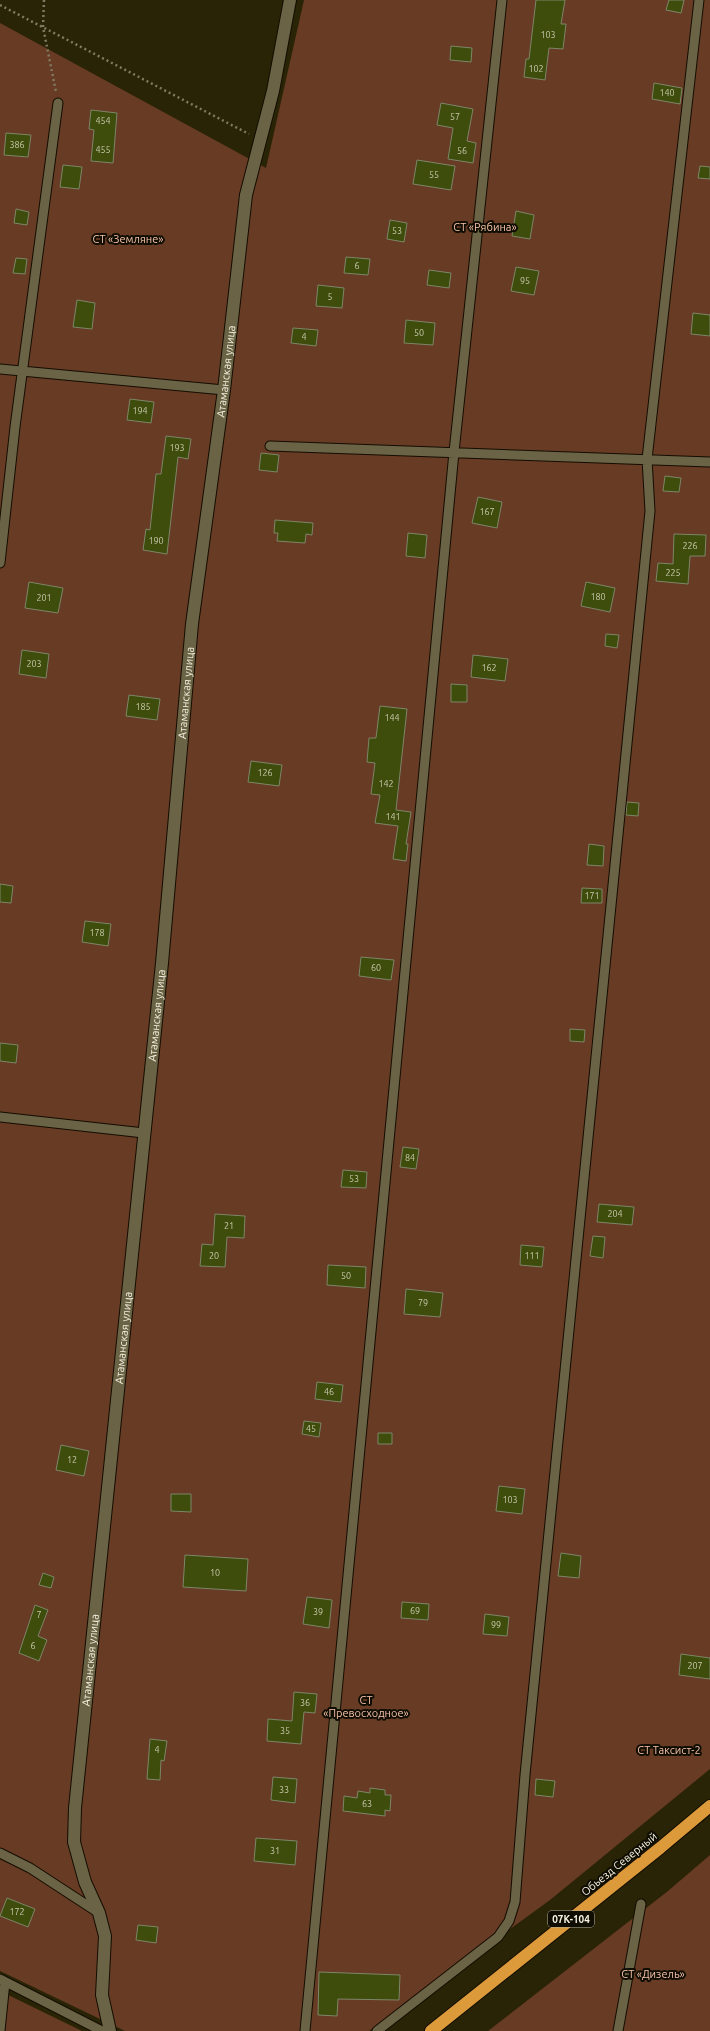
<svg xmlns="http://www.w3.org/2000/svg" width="710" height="2031" viewBox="0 0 710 2031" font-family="Ubuntu,sans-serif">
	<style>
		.green { fill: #683b24 }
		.building { fill: #3e4c0c; stroke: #7d8668 }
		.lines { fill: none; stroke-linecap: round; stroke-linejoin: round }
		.lane-casing { stroke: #130d00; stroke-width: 11 }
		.street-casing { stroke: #130d00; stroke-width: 14 }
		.highway-casing { stroke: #130d00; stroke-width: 14 }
		.path { stroke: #7f7a62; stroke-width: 2.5; stroke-dasharray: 2 3; stroke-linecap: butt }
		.lane { stroke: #6a6345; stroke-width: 9 }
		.street { stroke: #6a6345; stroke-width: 12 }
		.highway { stroke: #dd9a3b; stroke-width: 12 }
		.labels { text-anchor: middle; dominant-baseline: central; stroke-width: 4; stroke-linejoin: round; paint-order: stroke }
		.number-label { font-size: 9px; fill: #c9c9ac }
		.shield { fill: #100d03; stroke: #b2ae9f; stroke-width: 1 }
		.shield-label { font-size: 10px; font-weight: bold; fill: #f7f3e2 }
		.park-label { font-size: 11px; fill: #f6c2a8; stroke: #100d03 }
		.street-label { font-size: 11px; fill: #f7f3e2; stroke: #100d03 }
	</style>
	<rect width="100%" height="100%" fill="#2a2406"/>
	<path class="green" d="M 304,0 L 710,0 L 710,1769 L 550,1900 L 369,2031 L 125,2031 L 0,1971 L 0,23 L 266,168 Z
		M 710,1855 L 710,2031 L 488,2031 L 668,1891 Z
		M 0,1991 L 82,2031 L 0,2031 Z"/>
	<path class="building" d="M 536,0 L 565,0 L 561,24 L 566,24 L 563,49 L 549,48 L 545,80 L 524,77 L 526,59 L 529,59 Z
		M 669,0 L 684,0 L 681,13 L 666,10 Z
		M 451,46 L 472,48 L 471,62 L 450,60 Z
		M 654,83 L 682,88 L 680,104 L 652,99 Z
		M 441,103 L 473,109 L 467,141 L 476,143 L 473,163 L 448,159 L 453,128 L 437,125 Z
		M 91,110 L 117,113 L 113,163 L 91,161 L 94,130 L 89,129 Z
		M 6,133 L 31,135 L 28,157 L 4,155 Z
		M 417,160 L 455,166 L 451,190 L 413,184 Z
		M 63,165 L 82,167 L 79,189 L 60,187 Z
		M 700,166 L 710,167 L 710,179 L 698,178 Z
		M 16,209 L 29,212 L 27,225 L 14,223 Z
		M 516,211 L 534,215 L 530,239 L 512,236 Z
		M 390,220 L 407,223 L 404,242 L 387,239 Z
		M 346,257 L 370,259 L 368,275 L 344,273 Z
		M 16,258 L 27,259 L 25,274 L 13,273 Z
		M 516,267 L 539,271 L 534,295 L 511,291 Z
		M 429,270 L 451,273 L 449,288 L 427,285 Z
		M 318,285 L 344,288 L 342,308 L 316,306 Z
		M 77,300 L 95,303 L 92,329 L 73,327 Z
		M 693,313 L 710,315 L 710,336 L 691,334 Z
		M 406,320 L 435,323 L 433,345 L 404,343 Z
		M 293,328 L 318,330 L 316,346 L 291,343 Z
		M 130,399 L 154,402 L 151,423 L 127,420 Z
		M 166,436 L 191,439 L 188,459 L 178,457 L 167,554 L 143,550 L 146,529 L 150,530 L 156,474 L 161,474 Z
		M 261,453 L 279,455 L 277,472 L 259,470 Z
		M 665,476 L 681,478 L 679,492 L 663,491 Z
		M 478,497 L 502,502 L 497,528 L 472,523 Z
		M 275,520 L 313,523 L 312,535 L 306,534 L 305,543 L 277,541 L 278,533 L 274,533 Z
		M 408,533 L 427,535 L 425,558 L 406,556 Z
		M 674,534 L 706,535 L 705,556 L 690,556 L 688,584 L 656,581 L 658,563 L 673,564 Z
		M 29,582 L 63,588 L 58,613 L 25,608 Z
		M 586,582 L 615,588 L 610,612 L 581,606 Z
		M 606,634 L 619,635 L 617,648 L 605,646 Z
		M 22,650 L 49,654 L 46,678 L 19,674 Z
		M 473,655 L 508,659 L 505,681 L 471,677 Z
		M 451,684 L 467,685 L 467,702 L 451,702 Z
		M 129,695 L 160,699 L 157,720 L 126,716 Z
		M 380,706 L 407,709 L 396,810 L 411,812 L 406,844 L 408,844 L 406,861 L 393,859 L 398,826 L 375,823 L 380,795 L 371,794 L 375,763 L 367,762 L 369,738 L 376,738 Z
		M 251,761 L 282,765 L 279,786 L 248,782 Z
		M 627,802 L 639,803 L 638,816 L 626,815 Z
		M 589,844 L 604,846 L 603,866 L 587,865 Z
		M 0,884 L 13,886 L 11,903 L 0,902 Z
		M 582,888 L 602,889 L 602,903 L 581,903 Z
		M 85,921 L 111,924 L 108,946 L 82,942 Z
		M 361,957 L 394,960 L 391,980 L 359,976 Z
		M 570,1029 L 585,1030 L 584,1042 L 570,1041 Z
		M 0,1043 L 18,1045 L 16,1063 L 0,1061 Z
		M 403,1147 L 419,1149 L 416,1169 L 400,1167 Z
		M 343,1170 L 367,1172 L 366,1188 L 341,1187 Z
		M 599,1204 L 634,1207 L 632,1225 L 597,1222 Z
		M 215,1214 L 245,1216 L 244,1238 L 227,1237 L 225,1267 L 200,1266 L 202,1244 L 213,1245 Z
		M 593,1236 L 605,1237 L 603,1258 L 590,1256 Z
		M 521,1245 L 544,1247 L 542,1267 L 520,1265 Z
		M 328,1265 L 366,1267 L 365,1288 L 327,1285 Z
		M 406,1289 L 443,1293 L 440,1317 L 404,1314 Z
		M 317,1382 L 343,1385 L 341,1402 L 315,1399 Z
		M 304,1421 L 321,1423 L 319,1437 L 302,1434 Z
		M 378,1433 L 392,1433 L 392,1444 L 378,1444 Z
		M 61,1445 L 89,1451 L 84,1476 L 56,1470 Z
		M 499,1486 L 525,1489 L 522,1514 L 496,1511 Z
		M 171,1494 L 191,1494 L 191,1512 L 171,1511 Z
		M 561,1553 L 581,1556 L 579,1578 L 558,1576 Z
		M 185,1555 L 248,1559 L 246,1591 L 183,1587 Z
		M 43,1573 L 54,1577 L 51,1588 L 39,1585 Z
		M 307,1597 L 332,1600 L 329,1628 L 303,1624 Z
		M 402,1602 L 429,1604 L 428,1620 L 401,1618 Z
		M 35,1605 L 48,1610 L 38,1636 L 47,1640 L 39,1661 L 19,1653 Z
		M 485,1614 L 509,1617 L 507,1636 L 483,1634 Z
		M 681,1654 L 710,1658 L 710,1679 L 679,1675 Z
		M 294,1692 L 317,1694 L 315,1713 L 304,1712 L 301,1744 L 267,1741 L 268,1719 L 292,1721 Z
		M 150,1739 L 167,1741 L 164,1761 L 161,1760 L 160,1780 L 147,1779 Z
		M 273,1777 L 297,1779 L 295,1803 L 271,1800 Z
		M 536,1779 L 555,1781 L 553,1797 L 535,1795 Z
		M 370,1788 L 385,1790 L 385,1795 L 391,1795 L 390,1811 L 385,1810 L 385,1816 L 343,1811 L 344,1796 L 357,1798 L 358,1791 L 370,1793 Z
		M 256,1838 L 297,1841 L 295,1865 L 254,1861 Z
		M 7,1898 L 35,1909 L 28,1927 L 0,1916 Z
		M 138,1925 L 158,1927 L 156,1943 L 136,1940 Z
		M 319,1972 L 400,1975 L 399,2000 L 338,1999 L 337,2016 L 318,2015 Z"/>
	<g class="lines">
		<g class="lane-casing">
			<path id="lane" d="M 0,369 L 224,390
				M 270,446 L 710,462
				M 0,563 L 15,427 L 58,103
				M 0,1117 L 144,1133
				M 0,1853 L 30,1868 L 99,1913
				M 0,1979 L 102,2031
				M 0,2031 L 5,1982
				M 305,2031 L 454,452 L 502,0
				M 377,2031 L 498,1937 L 509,1921 L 515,1902 L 525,1775 L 650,511 L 647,459 L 699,0
				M 618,2031 L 641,1904"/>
		</g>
		<g class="street-casing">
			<g id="street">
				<path id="s1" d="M 110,2031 L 102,1995 L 105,1936 L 99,1913 L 85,1882 L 74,1842 L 75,1808 L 162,963 L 192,624 L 224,390 L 246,195 L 273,91 L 290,0"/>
			</g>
		</g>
		<g class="highway-casing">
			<path id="highway" d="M 431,2031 L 660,1848 L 710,1806"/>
		</g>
		<path class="path" d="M 44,0 L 43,27 L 56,92
			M 0,5 L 249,134"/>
		<use href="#lane" class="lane"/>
		<use href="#street" class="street"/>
		<use href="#highway" class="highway"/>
	</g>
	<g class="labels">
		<g class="number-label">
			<text x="548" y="35">103</text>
			<text x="536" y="69">102</text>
			<text x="667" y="93">140</text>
			<text x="455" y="117">57</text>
			<text x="103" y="121">454</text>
			<text x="17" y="145">386</text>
			<text x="103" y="150">455</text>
			<text x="462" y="151">56</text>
			<text x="434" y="175">55</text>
			<text x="397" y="231">53</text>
			<text x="357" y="266">6</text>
			<text x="525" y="281">95</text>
			<text x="330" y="297">5</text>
			<text x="419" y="333">50</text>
			<text x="304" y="337">4</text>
			<text x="140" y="411">194</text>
			<text x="177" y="448">193</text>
			<text x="487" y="512">167</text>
			<text x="156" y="541">190</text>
			<text x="690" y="546">226</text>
			<text x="673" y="573">225</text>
			<text x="598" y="597">180</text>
			<text x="44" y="598">201</text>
			<text x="34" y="664">203</text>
			<text x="489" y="668">162</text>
			<text x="143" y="707">185</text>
			<text x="392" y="718">144</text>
			<text x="265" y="773">126</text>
			<text x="386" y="784">142</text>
			<text x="393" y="817">141</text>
			<text x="592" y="896">171</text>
			<text x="97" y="933">178</text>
			<text x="376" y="968">60</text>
			<text x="410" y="1158">84</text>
			<text x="354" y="1179">53</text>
			<text x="615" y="1214">204</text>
			<text x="229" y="1226">21</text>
			<text x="214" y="1256">20</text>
			<text x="532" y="1256">111</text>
			<text x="346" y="1276">50</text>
			<text x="423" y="1303">79</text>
			<text x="329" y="1392">46</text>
			<text x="311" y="1429">45</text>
			<text x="72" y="1460">12</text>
			<text x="510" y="1500">103</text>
			<text x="215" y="1573">10</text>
			<text x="415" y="1611">69</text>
			<text x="318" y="1612">39</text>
			<text x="39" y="1615">7</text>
			<text x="496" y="1625">99</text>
			<text x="33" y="1646">6</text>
			<text x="695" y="1666">207</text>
			<text x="305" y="1703">36</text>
			<text x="285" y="1731">35</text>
			<text x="157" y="1750">4</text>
			<text x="284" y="1790">33</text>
			<text x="367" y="1804">63</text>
			<text x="275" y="1851">31</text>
			<text x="17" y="1912">172</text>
		</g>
		<rect class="shield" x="548" y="1911" width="46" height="16" rx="3"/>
		<g class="shield-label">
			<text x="571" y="1919">07К-104</text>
		</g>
		<g class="park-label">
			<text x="485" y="227">СТ «Рябина»</text>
			<text x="128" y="239">СТ «Земляне»</text>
			<text x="366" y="1700">СТ<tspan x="366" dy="13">«Превосходное»</tspan></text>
			<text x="669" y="1750">СТ Таксист-2</text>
			<text x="653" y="1974">СТ «Дизель»</text>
		</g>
		<g class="street-label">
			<text stroke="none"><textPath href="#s1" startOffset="1674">Атаманская улица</textPath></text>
			<text stroke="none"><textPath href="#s1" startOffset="1350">Атаманская улица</textPath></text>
			<text stroke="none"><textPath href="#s1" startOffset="1026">Атаманская улица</textPath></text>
			<text stroke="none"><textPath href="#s1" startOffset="702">Атаманская улица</textPath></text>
			<text stroke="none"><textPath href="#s1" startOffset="378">Атаманская улица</textPath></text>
			<text transform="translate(619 1864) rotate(-39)">Обьезд Северный</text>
		</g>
	</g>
</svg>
